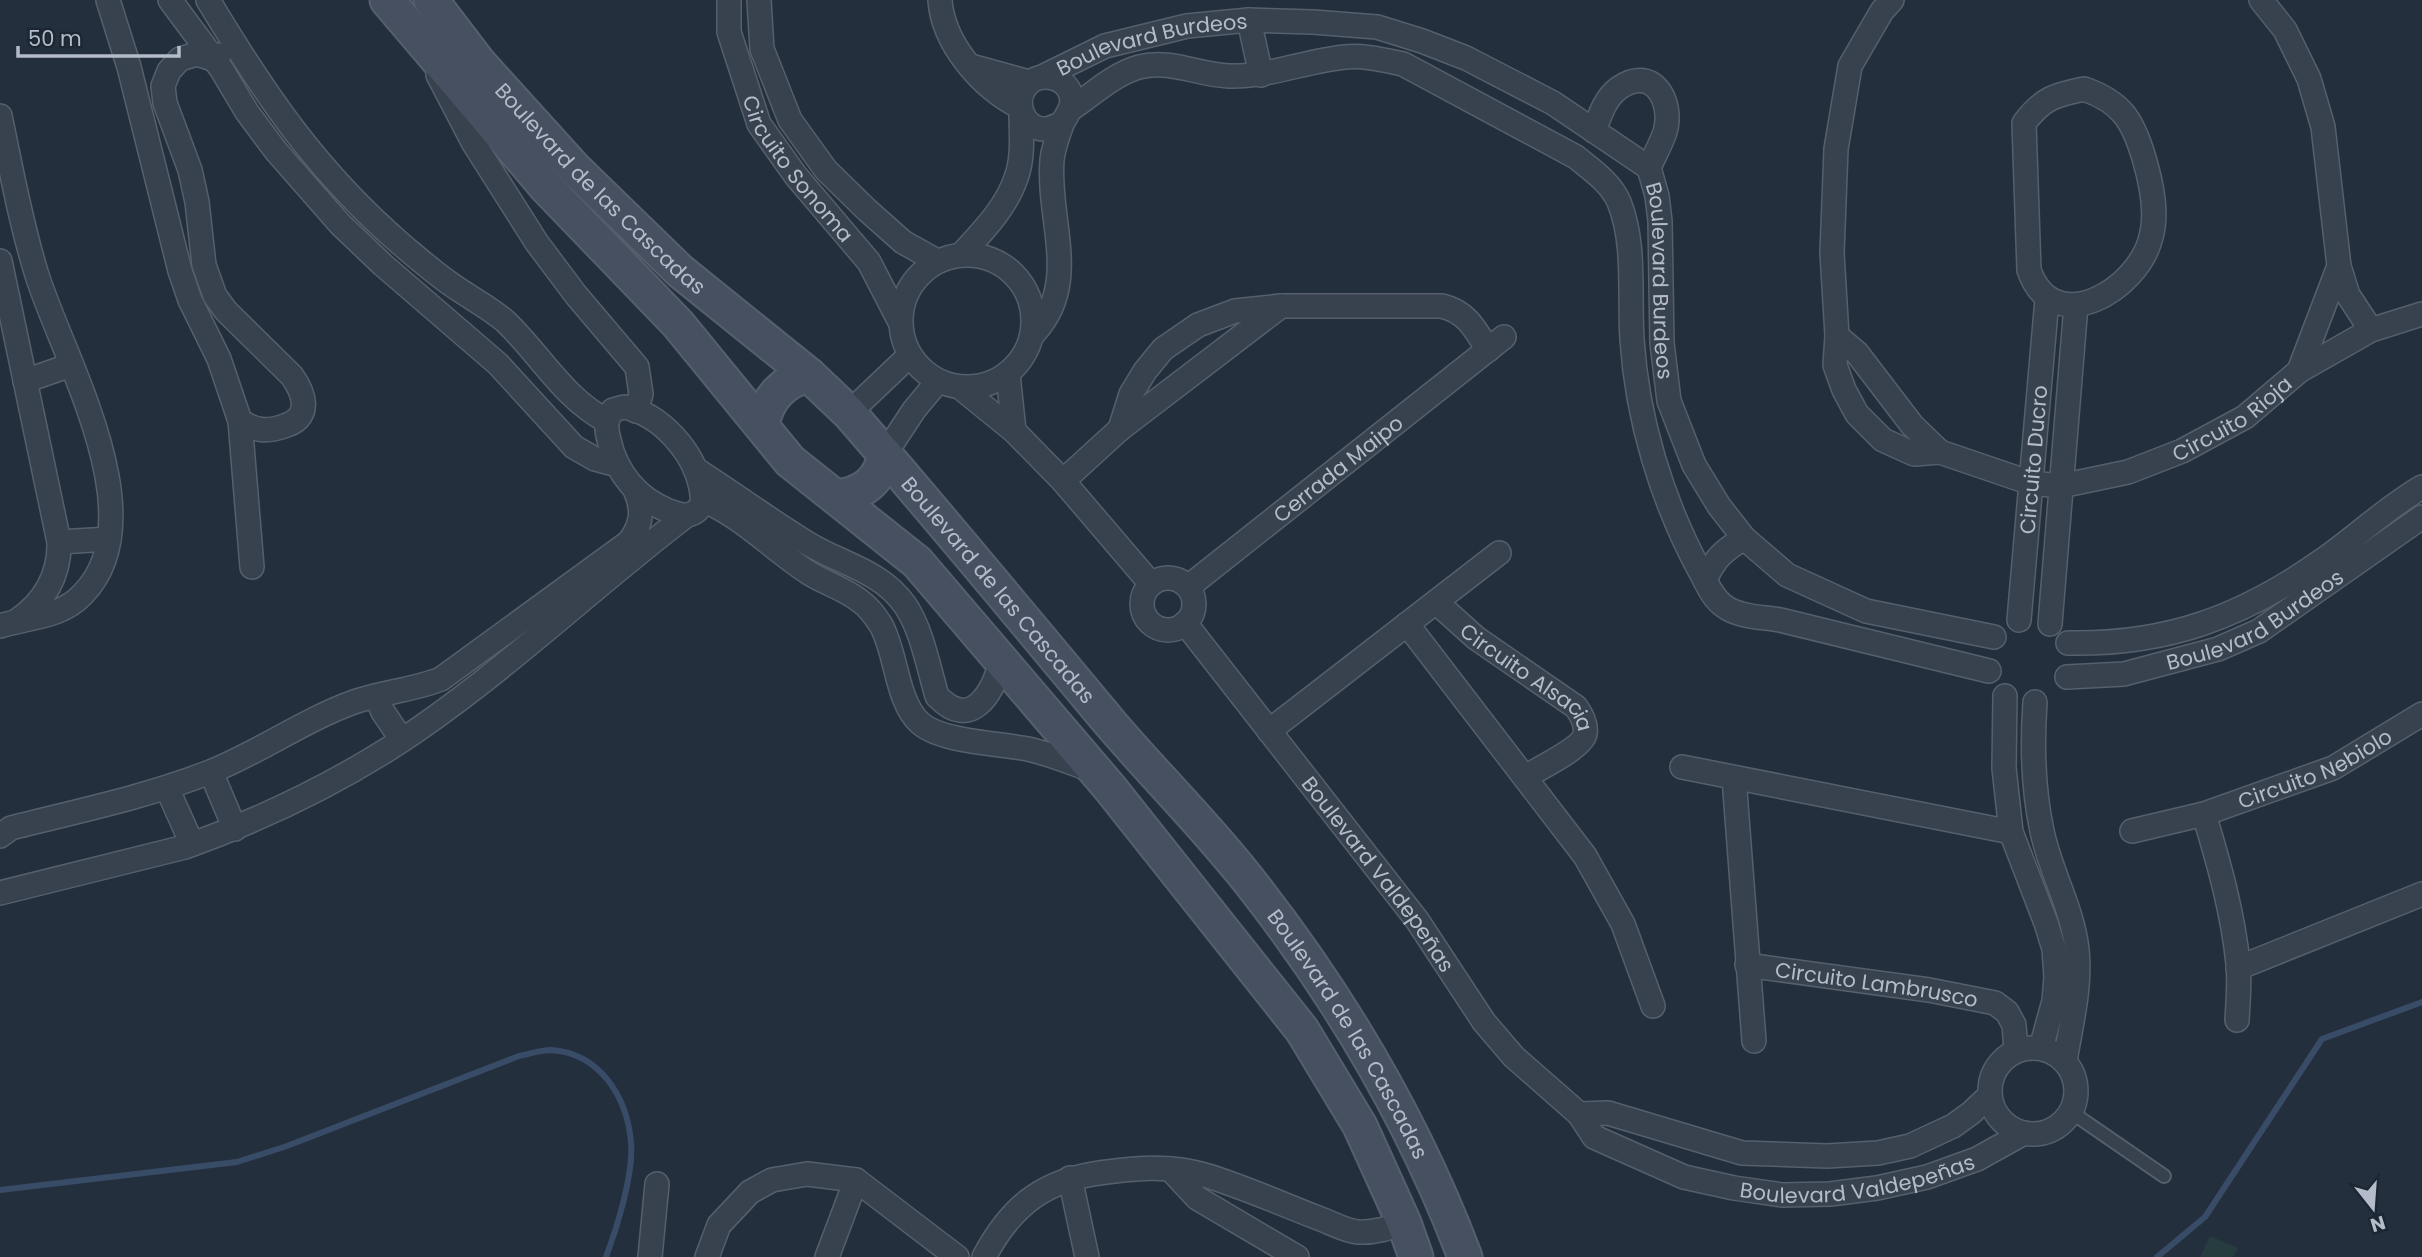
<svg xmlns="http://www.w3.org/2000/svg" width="2422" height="1257" viewBox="0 0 2422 1257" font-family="Poppins,sans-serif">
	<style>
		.green { fill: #263c3f }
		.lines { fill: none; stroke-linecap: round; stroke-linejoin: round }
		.stream { stroke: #394c67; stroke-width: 6 }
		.lane-casing { stroke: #565f6c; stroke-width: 16 }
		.street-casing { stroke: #565f6c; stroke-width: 26 }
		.secondary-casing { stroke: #565f6c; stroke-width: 37 }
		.lane { stroke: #38414e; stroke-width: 12 }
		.street { stroke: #38414e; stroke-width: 23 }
		.secondary { stroke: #465061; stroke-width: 33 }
		.labels { text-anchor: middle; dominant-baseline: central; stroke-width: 5; stroke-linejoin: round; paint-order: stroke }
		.street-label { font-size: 21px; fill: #b4bcc9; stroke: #1d2633 }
	</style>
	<rect width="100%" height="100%" fill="#242f3e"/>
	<path class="green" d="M 2210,1236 L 2238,1248 L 2233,1257 L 2200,1257 Z"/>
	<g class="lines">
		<path class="stream" d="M 0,1190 L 237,1162 L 287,1146 L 519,1056 C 529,1054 541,1050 551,1050 C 600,1053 627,1097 631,1142 C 634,1173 617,1228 606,1257
			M 2157,1257 L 2205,1217 L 2322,1039 L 2422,1002"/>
		<g class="lane-casing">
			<path id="lane" d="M 2071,1112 L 2164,1176"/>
		</g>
		<g class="street-casing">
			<g id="street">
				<path d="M 108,0 L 129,67 L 180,271 L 190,300 L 219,359 L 240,421 L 252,567"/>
				<path d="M 170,0 L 222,70 L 247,112 L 276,151 L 340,224 L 383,265 L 498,364 L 574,447 L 595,459 L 617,465"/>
				<path d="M 208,0 C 265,95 317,172 402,245 C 421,261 440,278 461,291 C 476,301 491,309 505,321 C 540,354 563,398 607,421"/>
				<path id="s1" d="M 729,0 L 729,32 L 759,124 L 796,176 L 869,262 L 900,322"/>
				<path d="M 759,0 L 762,49 L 790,120 L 826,170 L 867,210 L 903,242 L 937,261"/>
				<path d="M 940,0 C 943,44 982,88 1020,107"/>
				<path id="s2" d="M 1892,0 L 1882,11 L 1850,66 L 1836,149 L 1832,253 L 1837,336 L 1835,365 L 1844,390 L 1857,414 L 1883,440 L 1914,454 L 1940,452 L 2031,483 L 2061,486 L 2128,472 L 2182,451 L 2245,417 L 2299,371 L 2339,266 L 2323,127 L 2309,79 L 2285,30 L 2261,0"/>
				<path d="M 1249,20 L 1261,75"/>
				<path d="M 219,55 L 213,59 L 197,54 L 180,59 L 169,71 L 163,86 L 165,103 L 190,170 L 197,202 L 204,265 L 215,296 L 226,311 L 292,376 C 304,393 312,416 287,425 C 269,432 257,432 240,421"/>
				<path d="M 971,66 L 1029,82"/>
				<path d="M 438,75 L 473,142 L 537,243 L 576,295 L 637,367 L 641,394 L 636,411"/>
				<path id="s3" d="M 1044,76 L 1105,46 L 1187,26 L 1249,20 L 1313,22 L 1377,27 L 1422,41 L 1466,58 L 1553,103 L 1649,168 L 1657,196 L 1660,221 L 1662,343 L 1669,401 L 1694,465 L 1719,506 L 1744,538 L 1787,575 L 1866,611 L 1994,637"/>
				<path d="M 2084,89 C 2122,102 2133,121 2144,158 C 2151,182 2158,212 2151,237 C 2138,291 2053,340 2029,270 L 2024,123 C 2043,98 2055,95 2084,89 Z"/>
				<path d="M 1071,109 C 1092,95 1114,74 1139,67 C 1170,59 1199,75 1229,76 C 1269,77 1305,61 1345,57 C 1364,55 1384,60 1403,64 L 1576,157 C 1592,170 1611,183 1619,202 C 1636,244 1629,295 1632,339 C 1637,419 1662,501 1700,571 C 1707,583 1712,598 1724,606 C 1738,617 1763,617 1780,620 L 1989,671"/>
				<path d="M 0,116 C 11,168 20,220 36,272 C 61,355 158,517 83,594 C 61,618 28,617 0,626"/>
				<path d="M 1594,131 C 1600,115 1605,98 1619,88 C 1653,64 1674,102 1665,132 C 1661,144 1654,156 1649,168"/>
				<circle cx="967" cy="321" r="66"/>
				<path d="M 961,255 C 982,232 1006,208 1016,178 C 1024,157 1021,133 1021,112"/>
				<path d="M 0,261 L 59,542 C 60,575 44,602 18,620"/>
				<path d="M 2339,266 L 2348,295 L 2371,330"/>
				<path d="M 1034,333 C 1081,283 1047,221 1052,160 C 1053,149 1058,135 1062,124 C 1067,113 1074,108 1071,95 C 1066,77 1041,71 1028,84 C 1012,100 1023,131 1047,129 C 1052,128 1058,125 1062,123"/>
				<path d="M 1837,336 L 1857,353 L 1912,425 L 1940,452"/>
				<path d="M 2299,371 L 2371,330 L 2422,314"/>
				<path d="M 1008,374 L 1014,431"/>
				<path d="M 25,381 L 71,365"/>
				<path d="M 961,388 L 1014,431 L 1063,481 L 1151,584"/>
				<path d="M 624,407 C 661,414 694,452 701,488 C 703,498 704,506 695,512 C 686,518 678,514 669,511 C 638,499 616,473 609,440 C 606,429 605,419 613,410 Z"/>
				<path d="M 849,413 L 910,355"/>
				<path d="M 1120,429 L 1281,306"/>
				<path d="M 885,454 L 914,410 L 938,381"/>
				<path d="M 695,469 C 733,493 769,520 807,543 C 841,564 880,570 905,605 C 922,630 928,666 937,696 C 971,732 993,693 1001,661"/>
				<path d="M 1063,481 L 1120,429 L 1131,394 L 1145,371 L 1163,349 L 1198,325 L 1235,311 L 1281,306 L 1442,306 C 1467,312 1475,329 1488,350"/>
				<path d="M 703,500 C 743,517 772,549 809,573 C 825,583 845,589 860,601 C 869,607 875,616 881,625 C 897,654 896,701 920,723 C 941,742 998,743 1028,749 C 1050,754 1072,763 1094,771"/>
				<path d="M 59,542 L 109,539"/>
				<circle cx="1168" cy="604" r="26"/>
				<path d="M 1705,580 C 1715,558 1723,551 1744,538"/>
				<path id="s4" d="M 1188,587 L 1504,337"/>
				<path id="s5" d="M 1436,602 L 1476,638 L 1576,707 C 1581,714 1587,724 1585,734 C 1582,748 1538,769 1525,777"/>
				<path id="s6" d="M 2019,620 L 2047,299"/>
				<path id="s7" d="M 1185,623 L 1417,920 L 1484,1022 L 1514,1057 L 1579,1114 L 1594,1137 L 1684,1177 L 1734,1188 L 1782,1195 L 1830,1194 L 1877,1188 L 1927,1177 L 1977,1159 L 2024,1133"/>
				<path d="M 1407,624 L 1585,856 L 1623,924 L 1653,1006"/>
				<path d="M 2050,624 L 2076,305"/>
				<path d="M 2068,643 C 2167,645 2242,617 2323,560 C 2356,537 2386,508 2422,487"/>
				<path id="s8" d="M 2067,677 L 2124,674 L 2218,649 L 2259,631 L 2422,517"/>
				<path d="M 376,696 L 383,712 L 402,740"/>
				<path d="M 2005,696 L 2004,768 L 2011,832 L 2046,923 L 2054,949 L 2056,977 L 2054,1001 L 2041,1048"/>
				<path d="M 2035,702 C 2032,744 2033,789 2042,831 C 2050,871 2072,907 2077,949 C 2081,987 2071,1024 2065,1061"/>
				<path d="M 1269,731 L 1499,553"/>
				<path d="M 1682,767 L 2011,832"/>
				<path d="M 211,772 L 235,829"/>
				<path d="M 1734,778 L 1754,1041"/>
				<path d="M 167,788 L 192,844"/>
				<path d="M 2204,814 C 2219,864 2233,913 2238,964 C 2240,982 2238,1002 2237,1020"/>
				<path id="s9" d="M 2132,831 L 2204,814 L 2333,768 L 2422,714"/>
				<path d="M 0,836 L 11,828 C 78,811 146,797 210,772 C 260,752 304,720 354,702 C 383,692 413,690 441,679 L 629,542 C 642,525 644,509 635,490"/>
				<path d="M 0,893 L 185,847 C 257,821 325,789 390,748 C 496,680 587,591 687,515"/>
				<path id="s10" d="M 1747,965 L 1929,990 L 1995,1003 L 2007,1012 L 2014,1025 L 2016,1050"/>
				<path d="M 2238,968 L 2422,894"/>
				<circle cx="2033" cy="1091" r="43"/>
				<path d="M 1579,1114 L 1608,1113 L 1742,1153 L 1827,1156 L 1878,1153 L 1910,1146 L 1953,1126 L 1971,1113 L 1989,1096"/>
				<path d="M 1170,1169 L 1197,1198 L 1297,1257"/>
				<path d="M 1070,1178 L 1087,1257"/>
				<path d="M 650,1257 L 657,1184"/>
				<path d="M 707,1257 L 719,1225 L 750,1192 L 772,1180 L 807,1174 L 856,1180 L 957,1257"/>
				<path d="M 827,1257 L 856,1180"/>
				<path d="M 984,1257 C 1009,1210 1039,1183 1093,1174 C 1132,1168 1170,1164 1208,1176 C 1246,1188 1282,1204 1318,1218 C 1330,1222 1345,1231 1358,1232 C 1374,1233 1389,1228 1404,1223"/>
			</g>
		</g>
		<g class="secondary-casing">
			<g id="secondary">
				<path d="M 387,0 L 546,187 L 678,324 L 790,461 L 917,562 L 1110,788 L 1302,1030 L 1360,1126 L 1404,1223 L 1416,1257"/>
				<path id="s11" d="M 431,0 L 479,63 L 574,168 L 680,271 L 809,375 L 849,413 C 938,515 1024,620 1111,724 C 1159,780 1212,832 1257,891 C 1343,1002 1415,1125 1465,1257"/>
				<path d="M 762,425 C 767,398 783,381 809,375"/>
				<path d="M 836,497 C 863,494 880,481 885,454"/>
			</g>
		</g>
		<use href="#lane" class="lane"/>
		<use href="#street" class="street"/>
		<use href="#secondary" class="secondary"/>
	</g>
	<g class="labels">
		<g class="street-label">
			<text stroke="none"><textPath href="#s3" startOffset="114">Boulevard Burdeos</textPath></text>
			<text stroke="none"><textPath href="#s1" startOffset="187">Circuito Sonoma</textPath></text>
			<text stroke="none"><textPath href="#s11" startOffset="254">Boulevard de las Cascadas</textPath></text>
			<text stroke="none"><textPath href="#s3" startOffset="765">Boulevard Burdeos</textPath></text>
			<text stroke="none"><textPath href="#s2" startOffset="842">Circuito Rioja</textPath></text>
			<text stroke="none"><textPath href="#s6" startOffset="161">Circuito Ducro</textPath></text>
			<text stroke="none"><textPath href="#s4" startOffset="191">Cerrada Maipo</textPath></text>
			<text stroke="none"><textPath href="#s11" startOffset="821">Boulevard de las Cascadas</textPath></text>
			<text stroke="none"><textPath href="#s8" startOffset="200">Boulevard Burdeos</textPath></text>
			<text stroke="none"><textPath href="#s5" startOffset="119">Circuito Alsacia</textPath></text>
			<text stroke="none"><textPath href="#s9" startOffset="194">Circuito Nebiolo</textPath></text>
			<text stroke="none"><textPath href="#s7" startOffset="317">Boulevard Valdepeñas</textPath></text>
			<text stroke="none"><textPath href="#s10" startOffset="131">Circuito Lambrusco</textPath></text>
			<text stroke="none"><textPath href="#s11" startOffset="1388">Boulevard de las Cascadas</textPath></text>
			<text stroke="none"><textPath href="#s7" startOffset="934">Boulevard Valdepeñas</textPath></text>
		</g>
	</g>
	<g transform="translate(2373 1208) rotate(163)" stroke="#1d2633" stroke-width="5" paint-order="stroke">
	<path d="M0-5L12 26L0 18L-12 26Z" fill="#b4bcc9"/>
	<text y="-10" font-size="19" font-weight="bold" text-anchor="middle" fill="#b4bcc9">N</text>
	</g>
	<path d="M18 46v10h161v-10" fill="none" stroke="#b4bcc9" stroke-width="3.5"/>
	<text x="28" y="46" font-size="21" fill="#b4bcc9" stroke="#1d2633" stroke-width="5" paint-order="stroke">50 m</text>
</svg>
